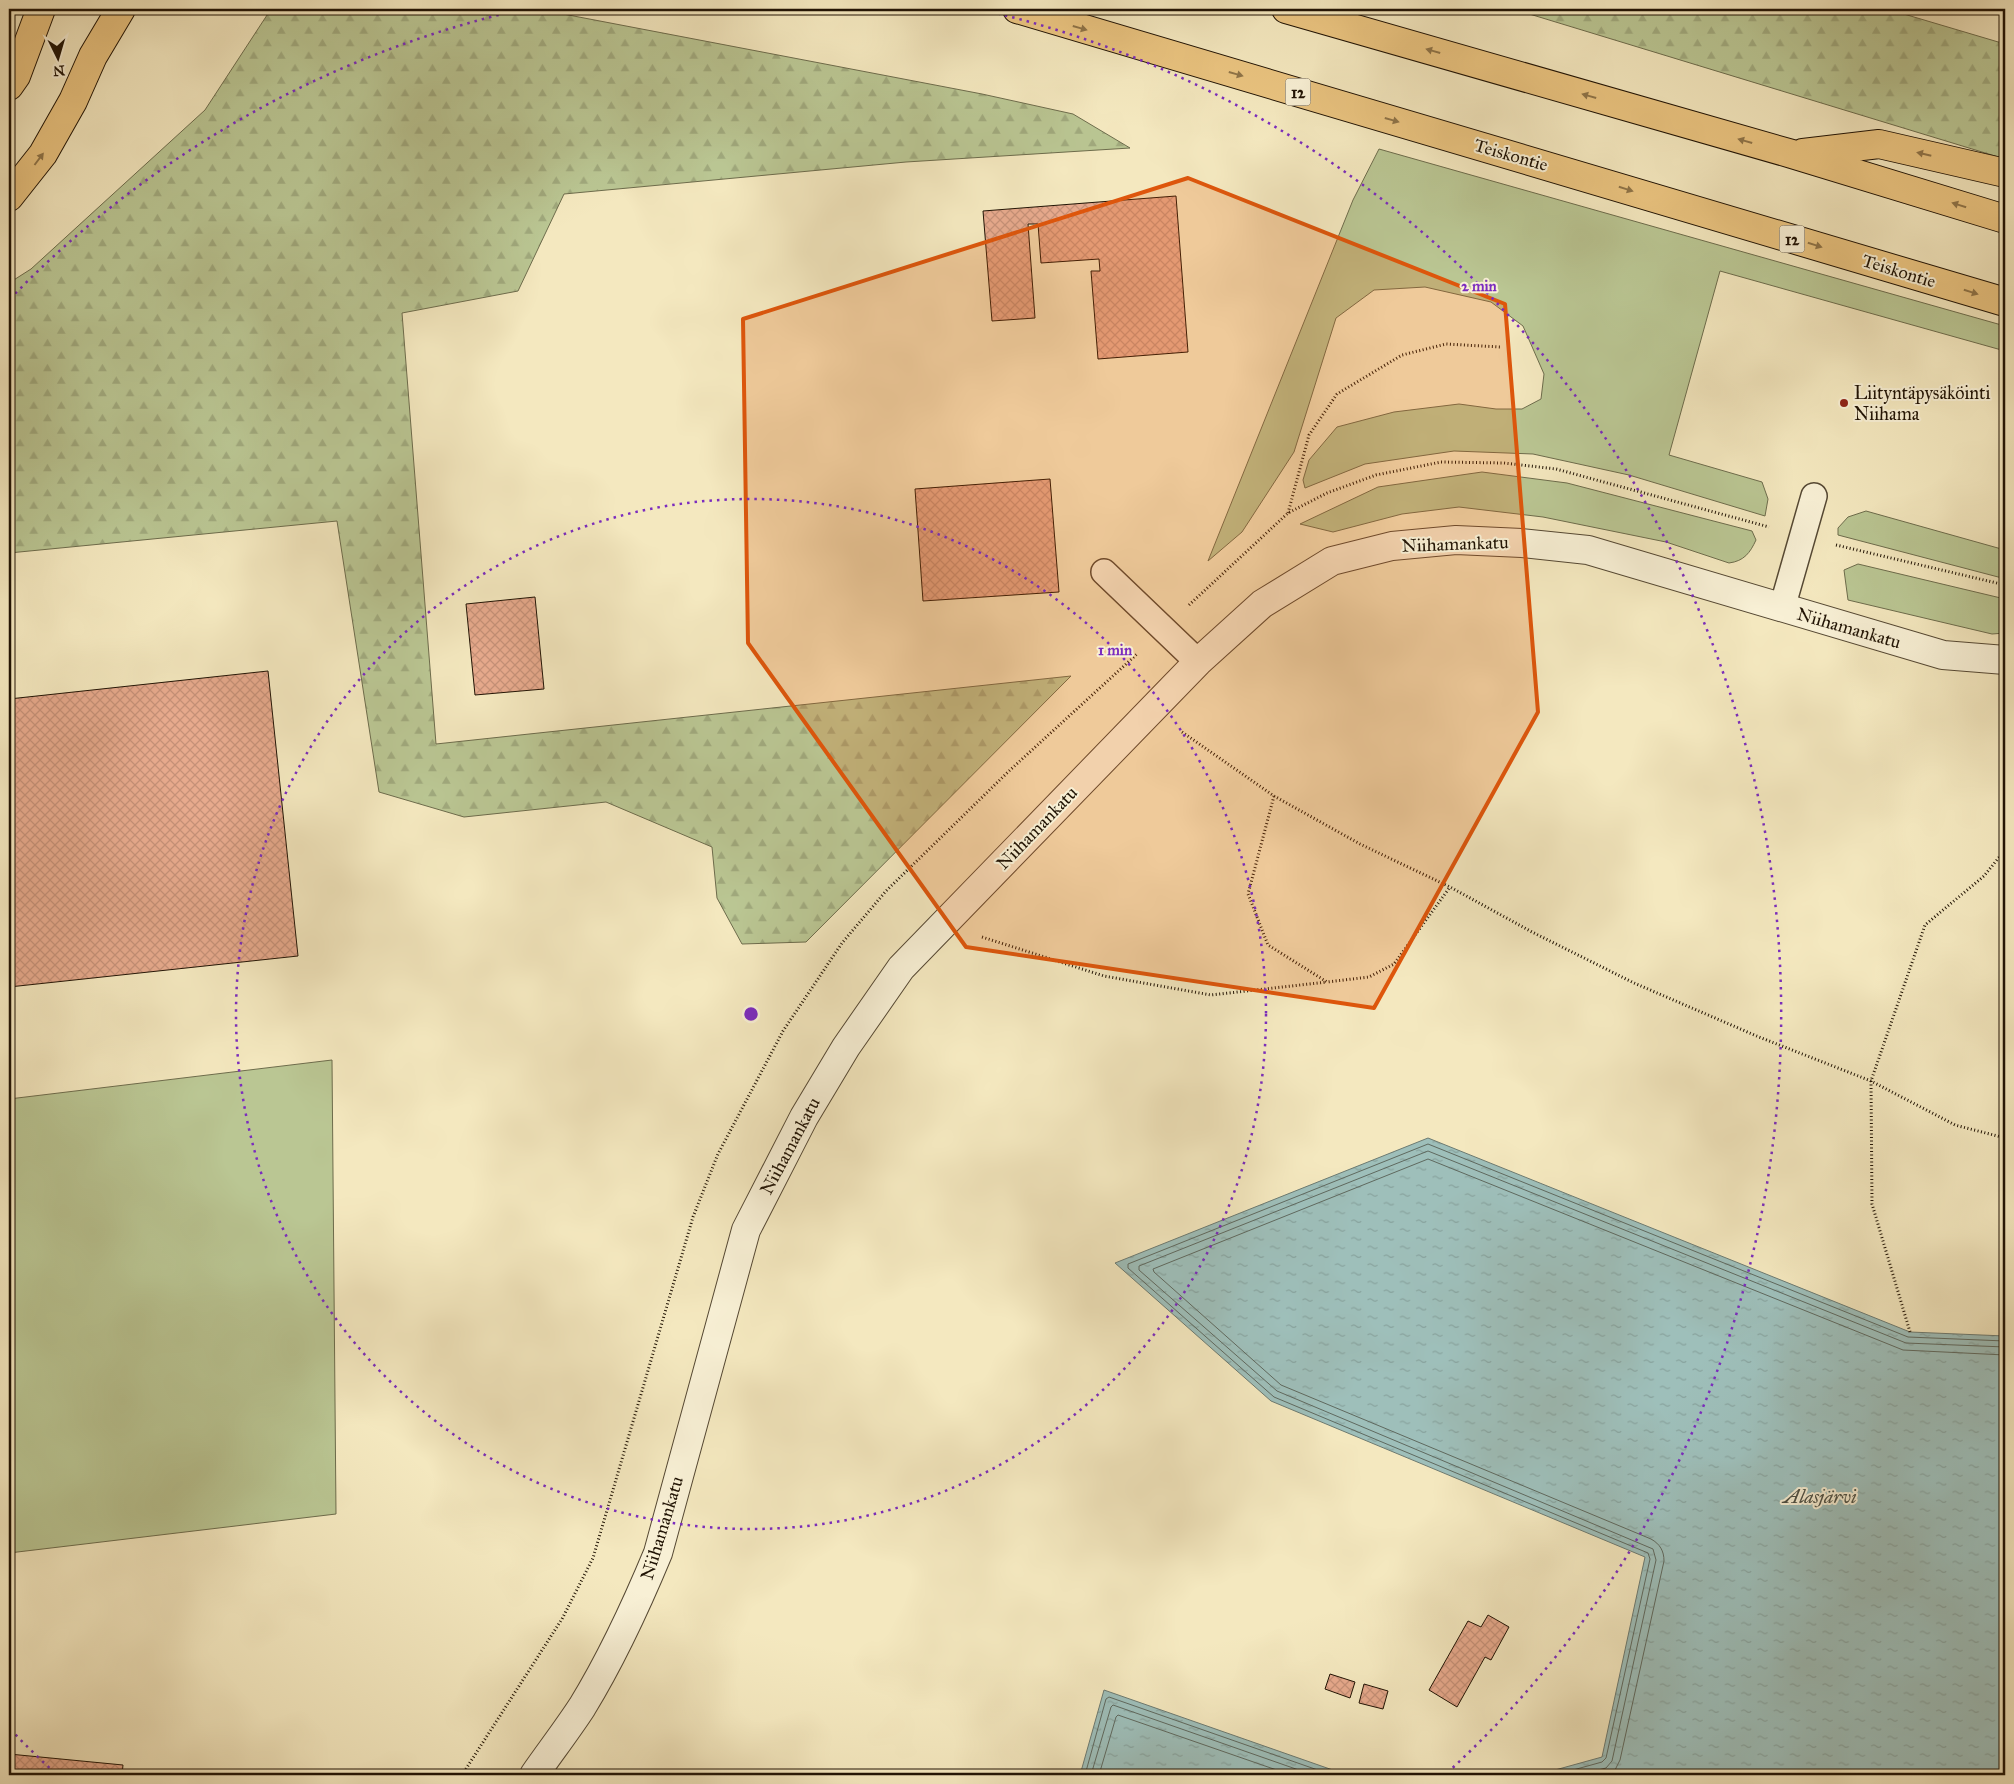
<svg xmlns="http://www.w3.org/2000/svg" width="2014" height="1784" viewBox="0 0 2014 1784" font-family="'IM FELL Great Primer',serif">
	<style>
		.green { fill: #bac693; stroke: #6d6c4c }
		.forest { fill: url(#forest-firs); stroke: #6d6c4c }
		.water { fill: url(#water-ripples); stroke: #6c7a71 }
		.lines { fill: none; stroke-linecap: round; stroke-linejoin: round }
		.shore { stroke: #5f695f; stroke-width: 1 }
		.building { fill: url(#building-cross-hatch); stroke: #201304 }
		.lane-casing { stroke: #554833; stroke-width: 28 }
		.street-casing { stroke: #554833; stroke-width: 30 }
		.highway-casing { stroke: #201304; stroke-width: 30 }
		.path { stroke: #201304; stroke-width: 3; stroke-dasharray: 1 2.5; stroke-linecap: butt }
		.lane { stroke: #f8f0d5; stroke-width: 25 }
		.street { stroke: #f8f0d5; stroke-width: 28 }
		.highway { stroke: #eac480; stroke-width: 28 }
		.oneway { fill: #8f7448 }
		.marked { fill: #de560c; fill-opacity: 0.2; stroke: #de560c; stroke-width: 4; stroke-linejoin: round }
		.ring { fill: none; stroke: #7b2cbf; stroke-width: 2.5; stroke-dasharray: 2.5 5 }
		.poi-dot { fill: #8f2418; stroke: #f8f0d5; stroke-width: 2 }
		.labels { text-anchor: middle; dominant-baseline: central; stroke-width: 4; stroke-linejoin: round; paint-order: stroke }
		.shield { fill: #f8f0d5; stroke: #615543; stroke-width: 1 }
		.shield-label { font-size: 16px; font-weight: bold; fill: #201304 }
		.street-label { font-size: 18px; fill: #201304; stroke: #f8f0d5 }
		.poi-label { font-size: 18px; fill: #201304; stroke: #f8f0d5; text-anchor: start }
		.water-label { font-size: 19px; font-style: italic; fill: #4c4f44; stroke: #f8f0d5 }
		.centre { fill: #7b2cbf; stroke: #f8f0d5; stroke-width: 2.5 }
		.ring-label { font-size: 15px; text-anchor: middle; font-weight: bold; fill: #7b2cbf; stroke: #f8f0d5; stroke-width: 4; stroke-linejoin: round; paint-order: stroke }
	</style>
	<defs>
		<pattern id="forest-firs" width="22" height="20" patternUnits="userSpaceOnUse" patternTransform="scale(1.25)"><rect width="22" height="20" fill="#bac693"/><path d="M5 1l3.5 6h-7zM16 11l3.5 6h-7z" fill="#a0a97d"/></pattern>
		<pattern id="water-ripples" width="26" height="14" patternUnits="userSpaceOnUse" patternTransform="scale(1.25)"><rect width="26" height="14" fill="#9ebfba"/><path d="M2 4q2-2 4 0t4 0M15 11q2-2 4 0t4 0" fill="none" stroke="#88a39e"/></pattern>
		<pattern id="building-cross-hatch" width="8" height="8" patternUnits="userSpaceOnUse" patternTransform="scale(1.25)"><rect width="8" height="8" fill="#e7aa8d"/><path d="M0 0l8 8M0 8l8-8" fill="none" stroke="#c69178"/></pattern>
	</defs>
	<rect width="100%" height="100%" fill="#f4e8bf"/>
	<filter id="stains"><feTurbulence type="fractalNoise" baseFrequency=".004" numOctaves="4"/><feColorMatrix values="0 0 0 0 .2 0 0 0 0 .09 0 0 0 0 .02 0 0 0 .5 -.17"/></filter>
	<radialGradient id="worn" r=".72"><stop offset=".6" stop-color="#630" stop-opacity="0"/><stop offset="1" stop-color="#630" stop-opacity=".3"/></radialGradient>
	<path class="green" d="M 1379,149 L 2005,326 L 2005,351 L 1720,271 L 1669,455 L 1762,482 L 1768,499 L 1765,516 L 1629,475 L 1533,454 L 1454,451 L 1365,464 L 1305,488 L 1303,480 L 1309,460 L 1337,427 L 1394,412 L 1459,404 L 1496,409 L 1522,409 L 1541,399 L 1544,374 L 1523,326 L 1491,302 L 1425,287 L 1374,290 L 1336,318 L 1294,452 L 1242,532 L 1208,561 L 1353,200 Z
		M 1482,472 L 1567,483 L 1752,531 L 1756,540 C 1750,553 1744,561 1729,563 L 1666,542 L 1543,517 L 1459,507 L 1402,514 L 1333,532 L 1300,524 L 1378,487 Z
		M 1866,511 L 2005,550 L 2005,574 L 2002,578 L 1838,535 L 1838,528 L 1848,517 Z
		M 1858,564 L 2005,599 L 2005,633 L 1992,634 L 1848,600 L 1844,570 Z
		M 332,1060 L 336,1514 L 9,1553 L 9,1099 Z"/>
	<path class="forest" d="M 271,9 L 537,9 L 982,94 L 1073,114 L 1130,148 L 906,162 L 564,194 L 518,291 L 402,313 L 436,744 L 1071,676 L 806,942 L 742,944 L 717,898 L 712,847 L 606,802 L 464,817 L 379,792 L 337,521 L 9,553 L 9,283 L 31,269 L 205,110 Z
		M 1513,9 L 1887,9 L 2005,44 L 2005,159 Z"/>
	<path class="water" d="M 1428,1138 L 1910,1332 L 2005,1336 L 2005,1775 L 1537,1775 L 1602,1757 L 1645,1557 L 1271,1401 L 1115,1263 Z
		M 1104,1690 L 1347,1775 L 1080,1775 Z"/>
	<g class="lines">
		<path class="shore" d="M 1085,1775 L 1106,1699 L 1109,1697 L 1332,1775
			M 1091,1775 L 1111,1707 L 1113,1705 L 1313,1775
			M 1099,1775 L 1116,1717 L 1118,1715 L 1291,1775
			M 1555,1775 L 1602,1762 L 1606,1758 L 1650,1559 L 1648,1553 L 1274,1397 L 1128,1268 L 1128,1264 L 1428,1144 L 1908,1337 L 2005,1341
			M 1579,1775 L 1606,1768 L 1612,1761 L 1656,1560 L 1653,1549 L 1277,1391 L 1139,1270 L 1139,1266 L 1428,1151 L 1906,1343 L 2005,1347
			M 1607,1775 L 1615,1770 L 1620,1760 L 1664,1561 C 1664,1551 1660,1544 1651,1539 L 1281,1385 L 1154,1272 L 1153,1269 L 1428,1159 L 1903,1350 L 2005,1355"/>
	</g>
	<path class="building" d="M 1176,196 L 1188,352 L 1098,359 L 1091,271 L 1100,271 L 1099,259 L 1041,263 L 1038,224 L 1028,224 L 1035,318 L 992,321 L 983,211 Z
		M 1050,479 L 1059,592 L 923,601 L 915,489 Z
		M 535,597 L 544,689 L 475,695 L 466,604 Z
		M 268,671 L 298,956 L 9,987 L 9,699 Z
		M 1488,1615 L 1509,1627 L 1491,1660 L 1485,1657 L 1457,1707 L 1429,1690 L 1468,1621 L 1481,1627 Z
		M 1330,1674 L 1355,1682 L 1350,1698 L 1325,1689 Z
		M 1364,1684 L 1388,1691 L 1383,1709 L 1359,1703 Z
		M 9,1754 L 123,1765 L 122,1775 L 9,1775 Z"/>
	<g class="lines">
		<g class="lane-casing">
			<path id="lane" d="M 1104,572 L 1198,662
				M 1782,608 L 1814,496"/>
		</g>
		<g class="street-casing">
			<path id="street" d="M 534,1775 C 550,1752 567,1730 582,1707 C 612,1658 636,1606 658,1553 L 746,1230 L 804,1117 L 846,1047 L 901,968 L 1198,662 L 1262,604 L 1332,561 L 1392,546 L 1456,540 L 1522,543 L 1588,550 L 1943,655 L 2005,660"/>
		</g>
		<g class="highway-casing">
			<path id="highway" d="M 1017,9 L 2005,302
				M 1286,9 L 1792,154 L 2005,219
				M 9,86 L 16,76 L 41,9
				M 1803,153 L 1879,144 L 2005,173
				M 9,197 L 43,154 L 73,101 L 93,56 L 121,9"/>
		</g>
		<path class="path" d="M 1288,513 L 1309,435 L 1337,394 L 1402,355 L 1446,344 L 1500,347
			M 1836,545 L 2005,585
			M 1189,605 L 1288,513 L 1327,493 L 1376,475 L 1441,462 L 1504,463 L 1556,469 L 1769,527
			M 1182,732 L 1274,796 L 1360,844 L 1450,887 L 1532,932 L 1634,983 L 1759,1037 L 1871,1081 L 1955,1125 L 2005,1138
			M 1274,796 L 1248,894 L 1268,945 L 1327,982 L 1369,977 L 1394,964 L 1450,887
			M 982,937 L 1104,976 L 1211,995 L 1327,982
			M 1910,1332 L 1872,1204 L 1871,1081 L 1925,925 L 1984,876 L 2005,850
			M 462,1775 L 562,1619 L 593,1558 L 693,1217 L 718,1154 L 783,1031 L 842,943 L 886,891 L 1009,771 L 1137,654"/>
		<use href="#lane" class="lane"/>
		<use href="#street" class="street"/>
		<use href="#highway" class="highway"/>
	</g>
	<defs><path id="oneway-solid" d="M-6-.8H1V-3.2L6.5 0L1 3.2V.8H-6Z" transform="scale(1.25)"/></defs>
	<g class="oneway">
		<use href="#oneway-solid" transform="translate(1080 28) rotate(16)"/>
		<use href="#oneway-solid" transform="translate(1433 51) rotate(-164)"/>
		<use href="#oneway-solid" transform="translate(1236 74) rotate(16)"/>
		<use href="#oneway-solid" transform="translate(1589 96) rotate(-164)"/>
		<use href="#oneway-solid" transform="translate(1392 120) rotate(16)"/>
		<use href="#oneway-solid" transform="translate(1745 141) rotate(-164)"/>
		<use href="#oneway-solid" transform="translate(1924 154) rotate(-167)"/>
		<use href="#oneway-solid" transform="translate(39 159) rotate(-53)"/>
		<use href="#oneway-solid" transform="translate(1626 189) rotate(17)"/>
		<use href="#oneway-solid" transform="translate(1959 205) rotate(-163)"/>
		<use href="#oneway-solid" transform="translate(1815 245) rotate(17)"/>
		<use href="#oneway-solid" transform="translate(1971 292) rotate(17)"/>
	</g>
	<path class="marked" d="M 1188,178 L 1505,304 L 1538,712 L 1374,1008 L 966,947 L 748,643 L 743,319 Z"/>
	<g class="ring">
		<circle cx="751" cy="1014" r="515"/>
		<path d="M55 1773A1030 1030 0 0 1 10 1729M10 299A1030 1030 0 0 1 519 10M983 10A1030 1030 0 0 1 1447 1773"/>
	</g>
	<circle class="poi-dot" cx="1844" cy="403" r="5"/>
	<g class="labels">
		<g class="shield">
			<rect x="1285.5" y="78.5" width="25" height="27" rx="4"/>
			<rect x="1779.5" y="225.5" width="25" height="27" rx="4"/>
		</g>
		<g class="shield-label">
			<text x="1298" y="92">12</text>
			<text x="1792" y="239">12</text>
		</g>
		<g class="street-label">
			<text transform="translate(1511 155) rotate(16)">Teiskontie</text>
			<text transform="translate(1899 271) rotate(17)">Teiskontie</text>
			<text transform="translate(1455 544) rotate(-2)">Niihamankatu</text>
			<text transform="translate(1849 628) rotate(16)">Niihamankatu</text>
			<text transform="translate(1037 828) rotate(-46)">Niihamankatu</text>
			<text transform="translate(790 1146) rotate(-62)">Niihamankatu</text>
			<text transform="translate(662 1528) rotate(-73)">Niihamankatu</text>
		</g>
		<g class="poi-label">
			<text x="1854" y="393">Liityntäpysäköinti<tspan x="1854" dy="21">Niihama</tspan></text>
		</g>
		<g class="water-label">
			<text x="1820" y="1496">Alasjärvi</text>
		</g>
	</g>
	<circle cx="751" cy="1014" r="8" class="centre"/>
	<g class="ring-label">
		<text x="1479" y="291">2 min</text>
		<text x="1115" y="655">1 min</text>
	</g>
	<rect width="2014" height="1784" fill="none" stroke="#f4e8bf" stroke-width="30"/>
	<rect x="10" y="10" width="1994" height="1764" fill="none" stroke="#201304" stroke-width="2.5"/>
	<rect x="15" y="15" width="1984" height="1754" fill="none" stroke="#201304"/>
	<g transform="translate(58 58) rotate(175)" stroke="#f8f0d5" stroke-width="4" paint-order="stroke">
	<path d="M0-4L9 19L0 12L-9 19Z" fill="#201304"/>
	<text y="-8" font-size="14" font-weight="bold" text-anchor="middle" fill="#201304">N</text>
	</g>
	<rect width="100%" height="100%" filter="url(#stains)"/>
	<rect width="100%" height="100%" fill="url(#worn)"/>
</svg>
